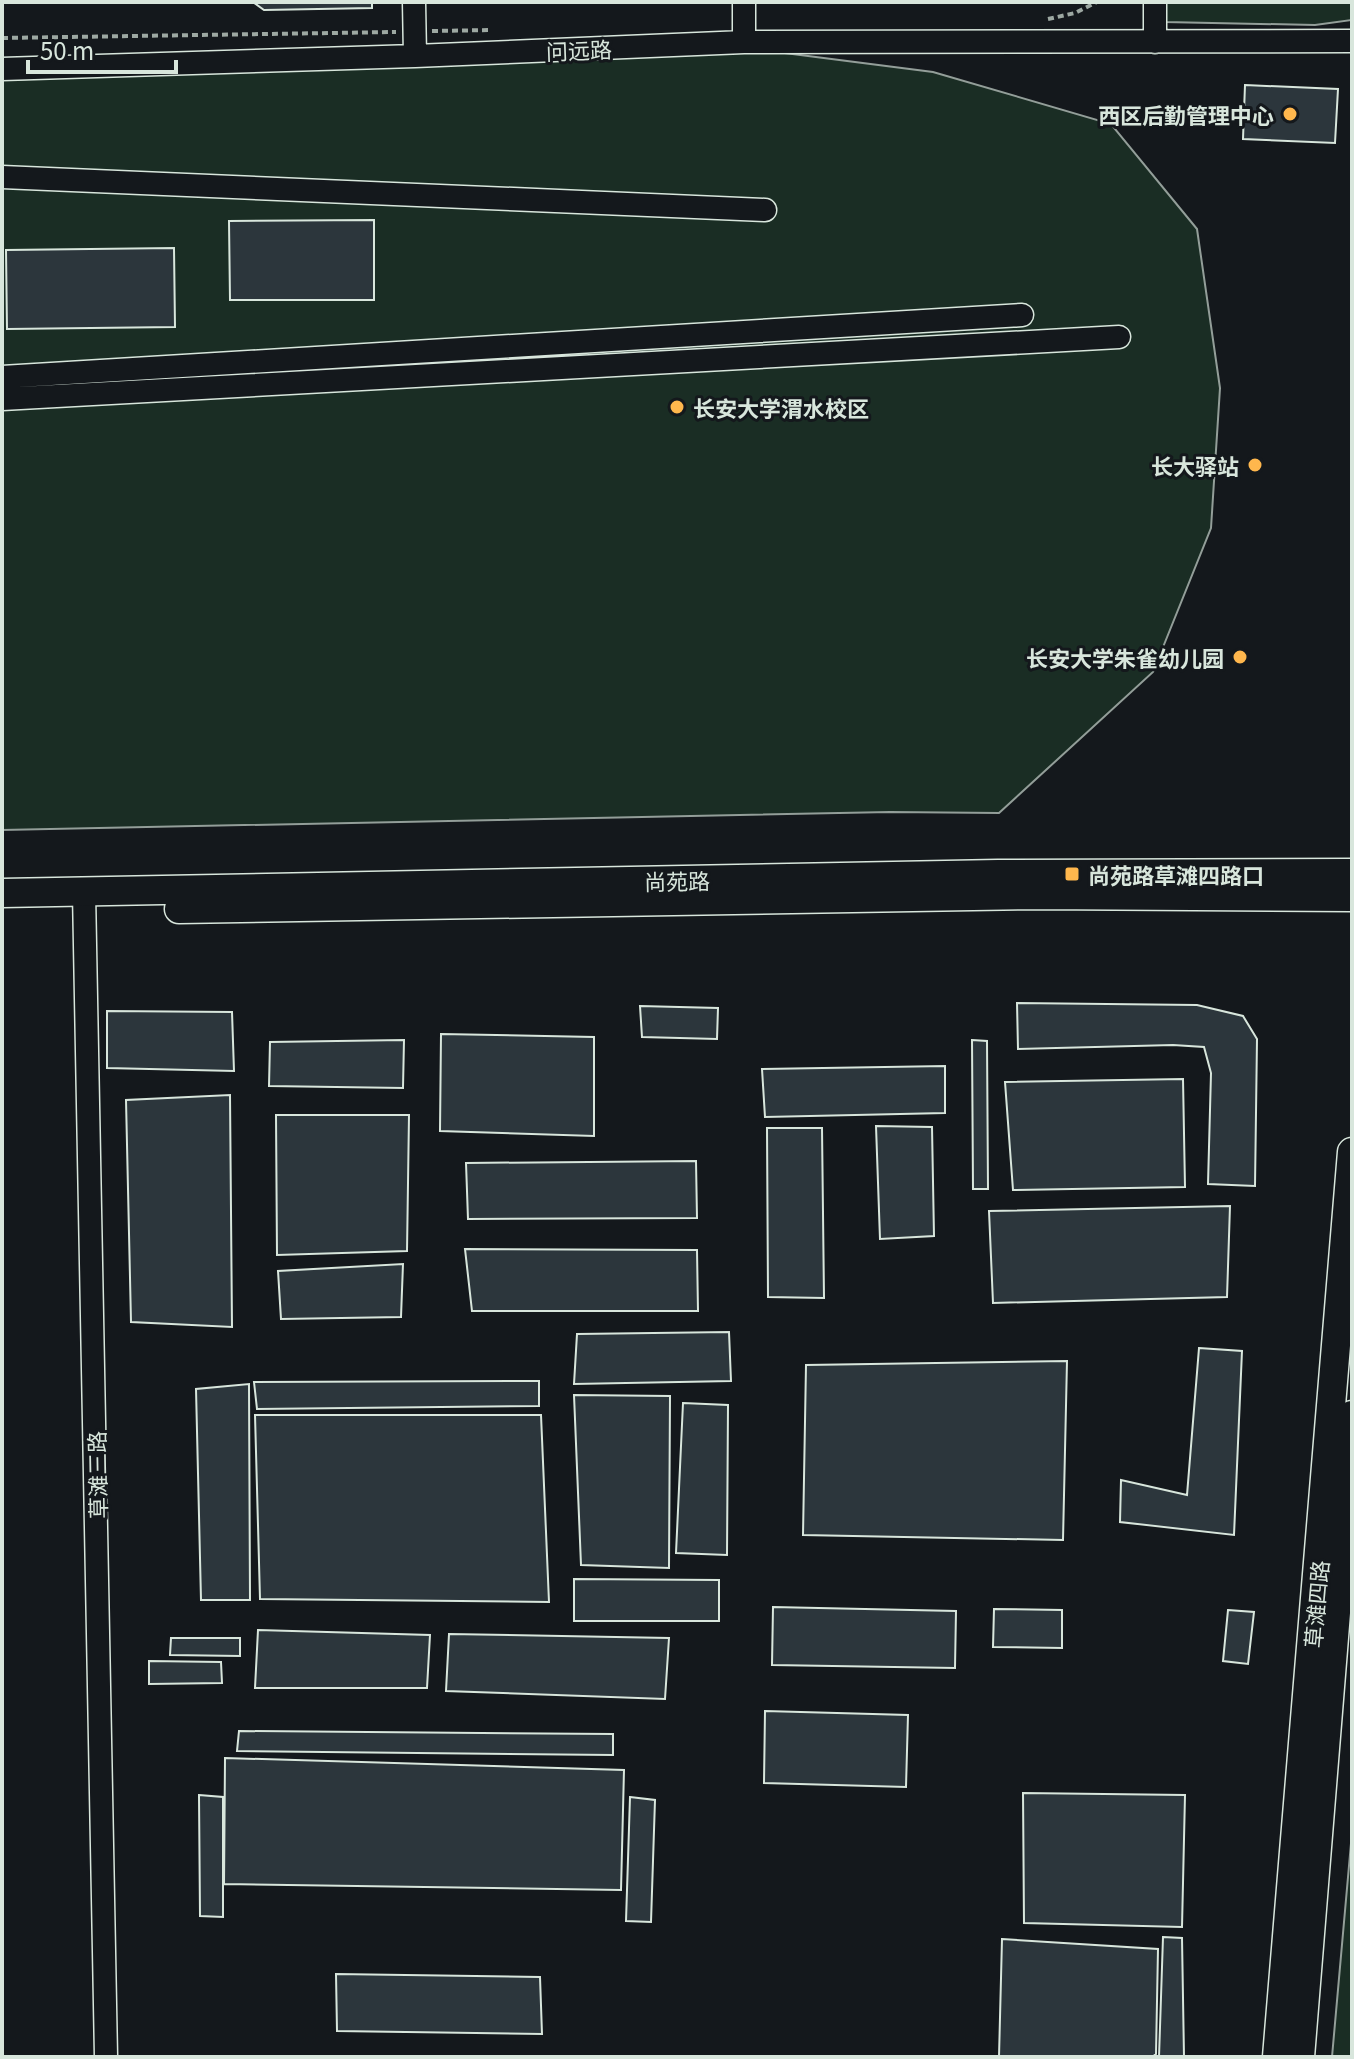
<svg xmlns="http://www.w3.org/2000/svg" width="1354" height="2059" viewBox="0 0 1354 2059" font-family="Georgia,'Noto Sans SC',serif">
	<style>
		.green { fill: #1a2d24; stroke: #939e99; stroke-width: 2 }
		.building { fill: #2c363c; stroke: #d8e6dc; stroke-width: 2 }
		.lines { fill: none; stroke-linecap: round; stroke-linejoin: round }
		.minor-casing { stroke: #d8e6dc; stroke-width: 25 }
		.major-casing { stroke: #d8e6dc; stroke-width: 31 }
		.path { stroke: #9da8a2; stroke-width: 4; stroke-dasharray: 6 4; stroke-linecap: butt }
		.minor { stroke: #14181c; stroke-width: 22 }
		.major { stroke: #14181c; stroke-width: 28 }
		.poi-dot { fill: #ffb74d; stroke: #14181c; stroke-width: 3 }
		.labels { text-anchor: middle; dominant-baseline: central; stroke-width: 6; stroke-linejoin: round; paint-order: stroke }
		.street-label { font-size: 22px; fill: #d8e6dc; stroke: #14181c }
		.poi-label { font-size: 22px; font-weight: bold; fill: #d8e6dc; stroke: #14181c; text-anchor: end }
	</style>
	<rect width="100%" height="100%" fill="#14181c"/>
	<path class="green" d="M 1165,2 L 1352,2 L 1352,20 L 1315,25 L 1165,22 Z
		M 769,51 L 933,72 L 1111,124 L 1197,229 L 1220,388 L 1211,528 L 1153,672 L 999,813 L 890,812 L 2,830 L 2,80 Z
		M 1352,1832 L 1352,2057 L 1332,2057 Z"/>
	<path class="building" d="M 253,2 L 372,2 L 372,8 L 264,10 Z
		M 1245,85 L 1338,89 L 1335,143 L 1243,139 Z
		M 374,220 L 374,300 L 230,300 L 229,221 Z
		M 174,248 L 175,327 L 7,329 L 6,250 Z
		M 1017,1003 L 1197,1005 L 1243,1016 L 1257,1039 L 1255,1186 L 1208,1184 L 1211,1073 L 1204,1047 L 1173,1045 L 1018,1049 Z
		M 640,1006 L 718,1008 L 717,1039 L 642,1037 Z
		M 107,1011 L 232,1012 L 234,1071 L 107,1068 Z
		M 441,1034 L 594,1037 L 594,1136 L 440,1131 Z
		M 404,1040 L 403,1088 L 269,1086 L 270,1042 Z
		M 972,1040 L 987,1041 L 988,1189 L 973,1189 Z
		M 945,1066 L 945,1113 L 765,1117 L 762,1069 Z
		M 1183,1079 L 1185,1187 L 1013,1190 L 1005,1082 Z
		M 230,1095 L 232,1327 L 131,1322 L 126,1100 Z
		M 276,1115 L 409,1115 L 407,1251 L 277,1255 Z
		M 876,1126 L 932,1127 L 934,1236 L 880,1239 Z
		M 767,1128 L 822,1128 L 824,1298 L 768,1297 Z
		M 696,1161 L 697,1218 L 468,1219 L 466,1163 Z
		M 1230,1206 L 1227,1297 L 993,1303 L 989,1211 Z
		M 465,1249 L 697,1250 L 698,1311 L 472,1311 Z
		M 403,1264 L 401,1317 L 281,1319 L 278,1271 Z
		M 729,1332 L 731,1381 L 574,1384 L 577,1334 Z
		M 1199,1348 L 1242,1351 L 1234,1535 L 1120,1522 L 1121,1480 L 1187,1495 Z
		M 1067,1361 L 1063,1540 L 803,1535 L 806,1365 Z
		M 539,1381 L 539,1406 L 257,1409 L 254,1382 Z
		M 249,1384 L 250,1600 L 201,1600 L 196,1389 Z
		M 574,1395 L 670,1396 L 669,1568 L 581,1565 Z
		M 683,1403 L 728,1405 L 727,1555 L 676,1553 Z
		M 255,1415 L 541,1415 L 549,1602 L 260,1599 Z
		M 574,1579 L 719,1580 L 719,1621 L 574,1621 Z
		M 773,1607 L 956,1611 L 955,1668 L 772,1665 Z
		M 994,1609 L 1062,1610 L 1062,1648 L 993,1647 Z
		M 1228,1610 L 1254,1612 L 1248,1664 L 1223,1661 Z
		M 258,1630 L 430,1635 L 427,1688 L 255,1688 Z
		M 449,1634 L 669,1638 L 665,1699 L 446,1691 Z
		M 171,1638 L 240,1638 L 240,1656 L 170,1655 Z
		M 149,1661 L 221,1662 L 222,1683 L 149,1684 Z
		M 765,1711 L 908,1715 L 906,1787 L 764,1783 Z
		M 239,1731 L 613,1734 L 613,1755 L 237,1751 Z
		M 225,1758 L 624,1770 L 621,1890 L 224,1884 Z
		M 1023,1793 L 1185,1795 L 1182,1927 L 1024,1923 Z
		M 199,1795 L 223,1797 L 223,1917 L 200,1916 Z
		M 630,1797 L 655,1800 L 651,1922 L 626,1921 Z
		M 1163,1937 L 1182,1938 L 1184,2057 L 1159,2057 Z
		M 1002,1939 L 1158,1949 L 1156,2054 L 1152,2057 L 999,2057 Z
		M 336,1974 L 540,1977 L 542,2034 L 337,2031 Z"/>
	<g class="lines">
		<g class="minor-casing">
			<path id="minor" d="M 414,2 L 415,56
				M 1155,2 L 1155,42
				M 744,42 L 744,2
				M 2,69 L 415,56 L 744,42 L 1352,41
				M 2,177 L 765,210
				M 2,377 L 1022,315
				M 2,399 L 1119,337
				M 84,892 L 106,2057"/>
		</g>
		<g class="major-casing">
			<path id="major" d="M 2,893 L 998,874 L 1352,873
				M 179,909 L 1038,895 L 1352,897
				M 1277,2057 L 1352,1152
				M 1300,2057 L 1352,1415"/>
		</g>
		<path class="path" d="M 1048,19 L 1075,13 L 1097,2
			M 432,31 L 492,30
			M 2,38 L 396,32"/>
		<use href="#minor" class="minor"/>
		<use href="#major" class="major"/>
	</g>
	<g class="poi-dot">
		<circle cx="1290" cy="114" r="8"/>
		<circle cx="677" cy="407" r="8"/>
		<circle cx="1255" cy="465" r="8"/>
		<circle cx="1240" cy="657" r="8"/>
		<rect x="1064" y="866" width="16" height="16" rx="4"/>
	</g>
	<g class="labels">
		<g class="street-label">
			<text transform="translate(579 49) rotate(-2)">问远路</text>
			<text transform="translate(677 880) rotate(-1)">尚苑路</text>
			<text transform="translate(96 1475) rotate(-91)">草滩三路</text>
			<text transform="translate(1315 1604) rotate(-85)">草滩四路</text>
		</g>
		<g class="poi-label">
			<text x="1274" y="114">西区后勤管理中心</text>
			<text x="693" y="407" text-anchor="start">长安大学渭水校区</text>
			<text x="1239" y="465">长大驿站</text>
			<text x="1224" y="657">长安大学朱雀幼儿园</text>
			<text x="1088" y="874" text-anchor="start">尚苑路草滩四路口</text>
		</g>
	</g>
	<rect width="1354" height="2059" fill="none" stroke="#d8e6dc" stroke-width="8"/>
	<path d="M28 60v12h148v-12" fill="none" stroke="#d8e6dc" stroke-width="4"/>
	<text x="40" y="60" font-size="24" fill="#d8e6dc" stroke="#14181c" stroke-width="6" paint-order="stroke">50 m</text>
</svg>
